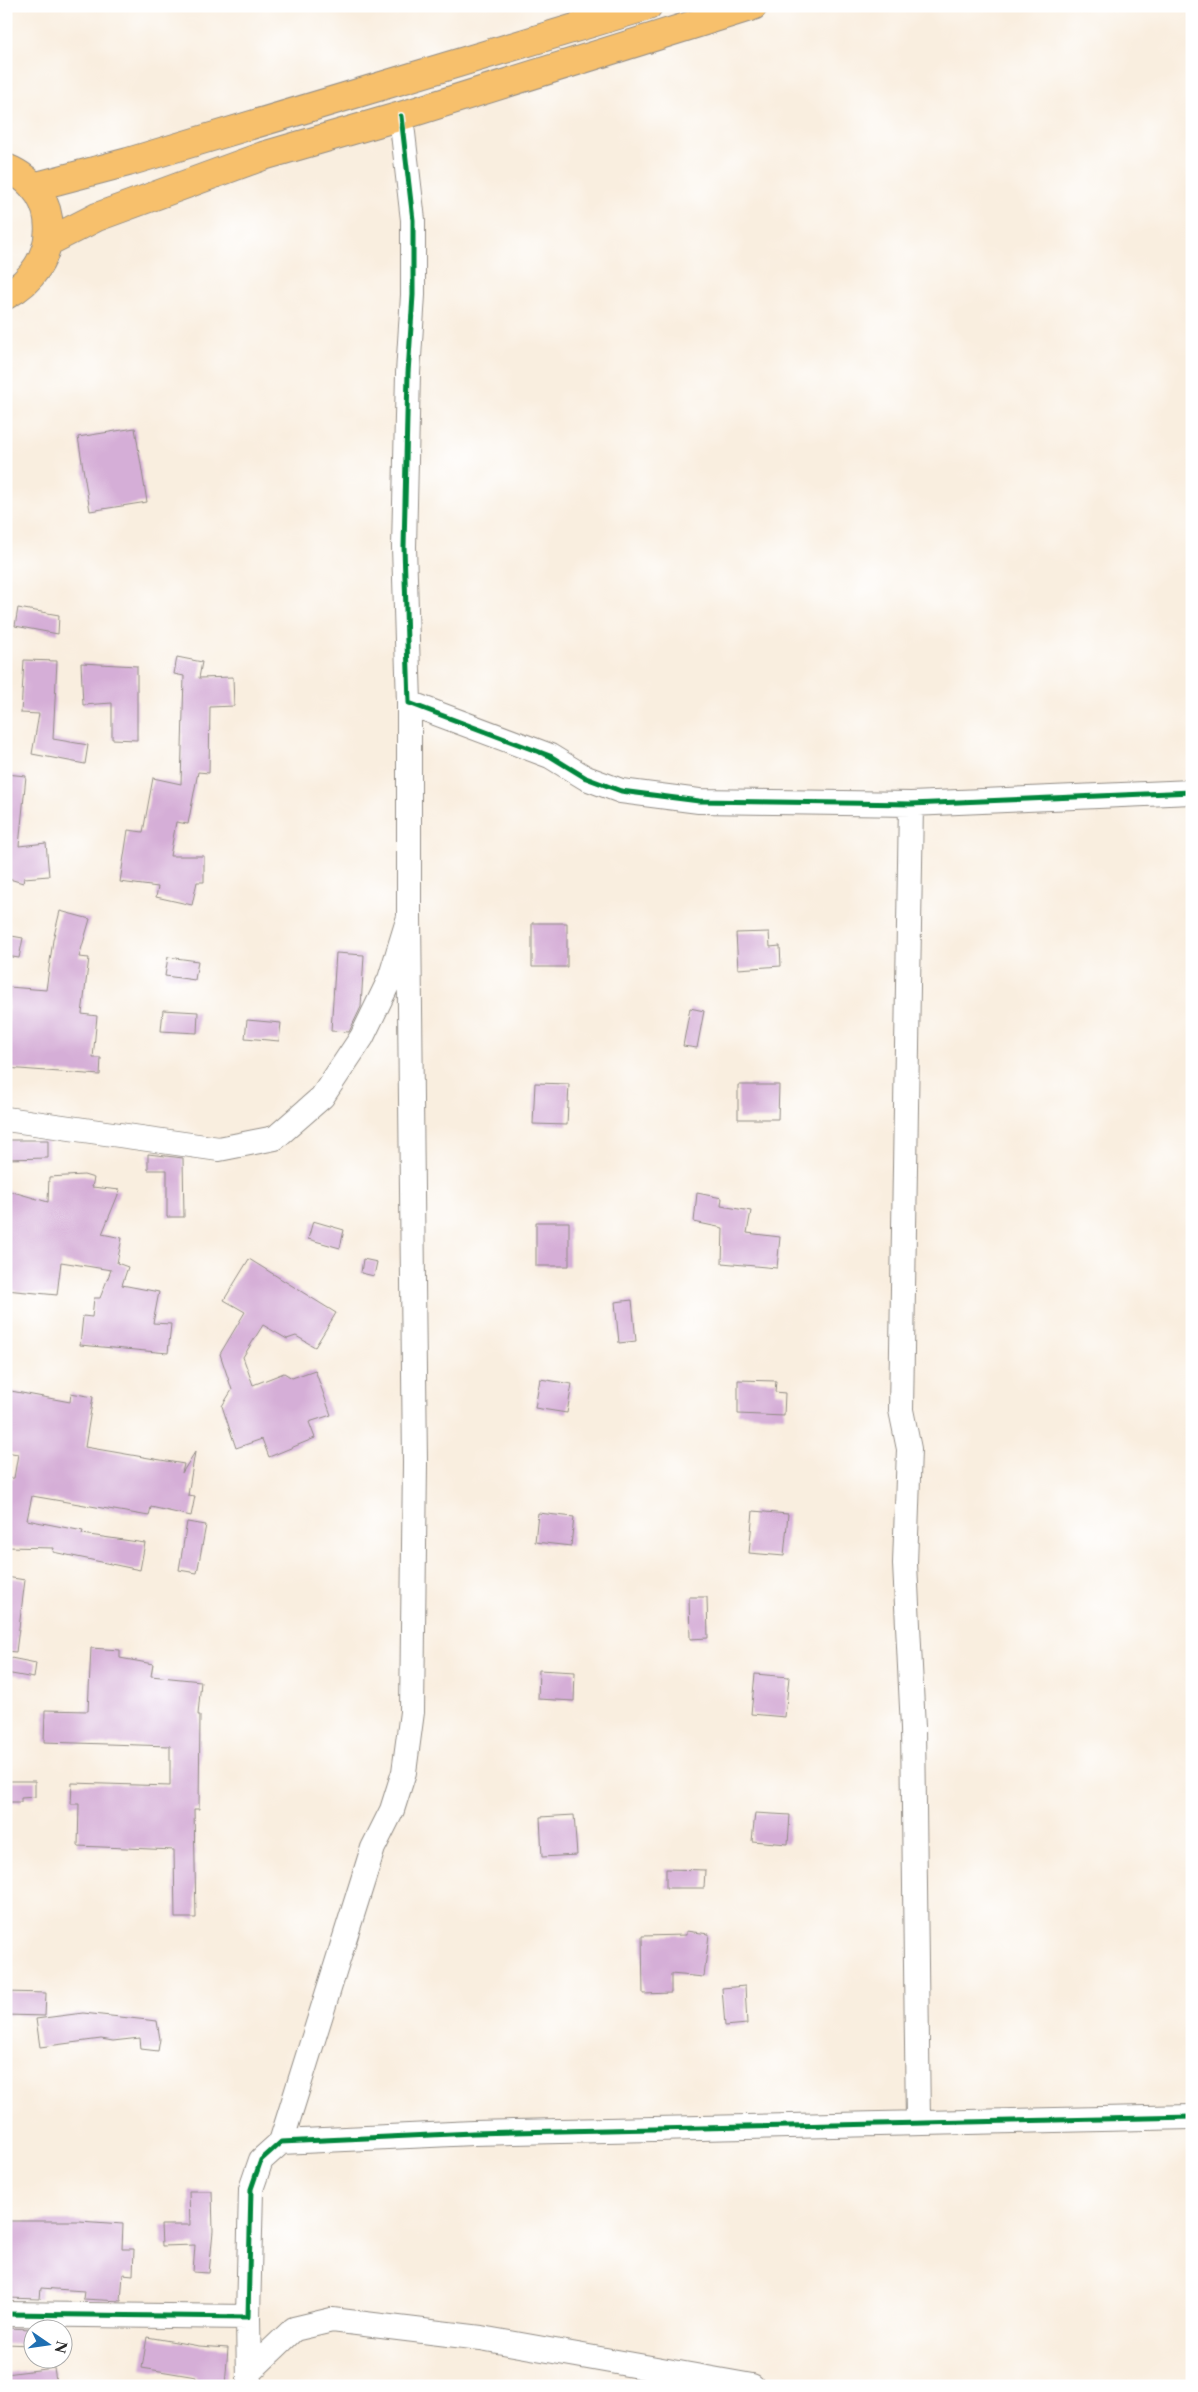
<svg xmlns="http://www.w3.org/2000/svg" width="1198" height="2392" viewBox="0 0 1198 2392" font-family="'Libre Caslon Text',serif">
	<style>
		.building { fill: #d5aed7 }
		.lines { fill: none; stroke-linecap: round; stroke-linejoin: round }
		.minor-casing { stroke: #928c85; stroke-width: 26 }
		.major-casing { stroke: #928c85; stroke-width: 30 }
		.minor { stroke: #fff; stroke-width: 24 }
		.major { stroke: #f7c06c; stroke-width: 28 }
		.cycleway-casing { stroke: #fff; stroke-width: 8 }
		.cycleway { stroke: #00873e; stroke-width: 5 }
	</style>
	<rect width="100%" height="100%" fill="#fff"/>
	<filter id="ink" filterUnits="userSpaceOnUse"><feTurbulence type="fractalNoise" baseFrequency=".02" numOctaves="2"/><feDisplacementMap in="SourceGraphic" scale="10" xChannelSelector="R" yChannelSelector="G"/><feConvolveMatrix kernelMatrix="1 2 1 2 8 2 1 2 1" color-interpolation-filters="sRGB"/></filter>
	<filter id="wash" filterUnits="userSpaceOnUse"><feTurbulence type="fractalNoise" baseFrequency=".0096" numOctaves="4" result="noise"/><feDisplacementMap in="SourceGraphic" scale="20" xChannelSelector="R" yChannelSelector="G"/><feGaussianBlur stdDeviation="1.12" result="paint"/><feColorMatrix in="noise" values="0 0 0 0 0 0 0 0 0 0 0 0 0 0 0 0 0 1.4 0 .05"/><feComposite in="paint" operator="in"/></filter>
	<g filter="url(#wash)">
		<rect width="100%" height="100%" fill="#f9eedf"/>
		<g id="blocks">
			<path class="building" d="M 135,428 L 147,502 L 90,511 L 78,437 Z
				M 18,608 L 59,615 L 58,634 L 15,626 Z
				M 177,657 L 202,662 L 199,678 L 233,677 L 234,706 L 210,707 L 209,773 L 198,772 L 188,824 L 176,822 L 170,856 L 204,856 L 204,882 L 197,882 L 192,905 L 156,897 L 158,887 L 120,882 L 128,830 L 143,832 L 153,778 L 181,784 L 184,676 L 174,674 Z
				M 24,660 L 57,661 L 53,739 L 88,745 L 85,764 L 32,754 L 39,714 L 21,713 Z
				M 81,663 L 137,666 L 137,740 L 112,739 L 112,703 L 83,705 Z
				M 6,774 L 26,776 L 19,846 L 46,843 L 49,876 L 24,878 L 23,883 L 6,878 Z
				M 60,911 L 90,919 L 79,957 L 89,958 L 82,1014 L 97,1016 L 93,1058 L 101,1058 L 100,1075 L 6,1068 L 9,987 L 46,990 L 53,940 Z
				M 532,923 L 567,923 L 567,967 L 532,967 Z
				M 769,932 L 770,947 L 780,946 L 781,966 L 738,969 L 736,933 Z
				M 6,935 L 23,938 L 19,958 L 6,956 Z
				M 336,953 L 364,955 L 361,1007 L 349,1032 L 331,1031 Z
				M 168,957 L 198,961 L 195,980 L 165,976 Z
				M 690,1008 L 704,1011 L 697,1048 L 683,1046 Z
				M 163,1010 L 198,1012 L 197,1033 L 161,1031 Z
				M 247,1020 L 281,1023 L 279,1041 L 245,1038 Z
				M 535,1083 L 569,1084 L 567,1125 L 533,1124 Z
				M 738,1085 L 779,1085 L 778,1119 L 738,1119 Z
				M 6,1140 L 48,1140 L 48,1158 L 6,1159 Z
				M 148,1154 L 183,1158 L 184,1217 L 167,1217 L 167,1170 L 148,1170 Z
				M 84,1175 L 94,1178 L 92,1187 L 120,1190 L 102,1234 L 122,1238 L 117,1263 L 128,1267 L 122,1285 L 159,1292 L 153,1323 L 171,1324 L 168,1353 L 80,1345 L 83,1316 L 92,1317 L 94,1298 L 100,1298 L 111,1270 L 61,1262 L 57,1295 L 6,1290 L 6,1190 L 48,1202 L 49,1177 Z
				M 697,1193 L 722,1198 L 721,1206 L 751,1211 L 747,1233 L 780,1237 L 777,1268 L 722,1263 L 723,1228 L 694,1222 Z
				M 313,1221 L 344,1230 L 340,1248 L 308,1239 Z
				M 536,1222 L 569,1222 L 569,1266 L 536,1266 Z
				M 249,1259 L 336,1313 L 315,1347 L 296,1336 L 287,1339 L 263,1325 L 243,1357 L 253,1385 L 284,1373 L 292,1378 L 315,1370 L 331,1415 L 309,1422 L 315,1438 L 269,1457 L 262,1439 L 236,1448 L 222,1406 L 232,1390 L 220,1354 L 245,1312 L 224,1300 Z
				M 363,1259 L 377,1262 L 374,1276 L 361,1273 Z
				M 632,1300 L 636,1341 L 619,1343 L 615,1302 Z
				M 540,1379 L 572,1384 L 567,1413 L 535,1408 Z
				M 738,1380 L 776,1381 L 775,1392 L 785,1393 L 784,1416 L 738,1414 Z
				M 11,1391 L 70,1402 L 71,1393 L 93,1397 L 85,1447 L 184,1464 L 182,1473 L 195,1452 L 188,1495 L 195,1496 L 191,1516 L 151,1507 L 149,1516 L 32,1496 L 27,1520 L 83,1531 L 82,1534 L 145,1543 L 140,1570 L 53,1552 L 54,1548 L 6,1547 L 6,1479 L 14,1478 L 18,1454 L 6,1452 L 6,1407 L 8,1407 Z
				M 753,1511 L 788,1514 L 784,1556 L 749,1553 Z
				M 538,1513 L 574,1517 L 571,1546 L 535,1542 Z
				M 187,1522 L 206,1525 L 197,1573 L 179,1570 Z
				M 6,1577 L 25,1580 L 16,1652 L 6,1651 Z
				M 689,1597 L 707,1597 L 708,1638 L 690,1639 Z
				M 91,1648 L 120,1650 L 120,1658 L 153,1664 L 151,1676 L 201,1681 L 198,1715 L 200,1715 L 199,1809 L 194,1809 L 196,1918 L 175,1918 L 174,1850 L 78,1846 L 79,1804 L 71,1804 L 72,1783 L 170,1786 L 170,1746 L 44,1742 L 45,1710 L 88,1711 Z
				M 6,1657 L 36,1663 L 34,1678 L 6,1673 Z
				M 539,1670 L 575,1672 L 574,1701 L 538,1699 Z
				M 755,1674 L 789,1677 L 785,1717 L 751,1714 Z
				M 6,1781 L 35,1781 L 35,1797 L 21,1798 L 21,1802 L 6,1802 Z
				M 755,1813 L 790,1815 L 788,1844 L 752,1841 Z
				M 574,1815 L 577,1855 L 542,1857 L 540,1817 Z
				M 666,1869 L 705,1870 L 704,1888 L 666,1888 Z
				M 686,1931 L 709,1934 L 704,1977 L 671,1974 L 671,1993 L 643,1994 L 642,1936 L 686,1935 Z
				M 745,1986 L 747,2024 L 725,2026 L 722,1988 Z
				M 6,1992 L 46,1993 L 45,2016 L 6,2015 Z
				M 83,2013 L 157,2021 L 160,2039 L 158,2051 L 141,2049 L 140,2038 L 113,2041 L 101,2039 L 40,2047 L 36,2019 Z
				M 189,2191 L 212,2191 L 213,2231 L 209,2273 L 193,2272 L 195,2245 L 162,2246 L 161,2225 L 190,2225 Z
				M 6,2221 L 79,2221 L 123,2224 L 122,2249 L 134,2249 L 133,2275 L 123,2274 L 121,2301 L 83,2299 L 84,2291 L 41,2288 L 40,2299 L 6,2298 Z
				M 6,2328 L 32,2329 L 32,2345 L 6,2344 Z
				M 147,2337 L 199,2346 L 228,2348 L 225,2386 L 195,2386 L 196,2377 L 142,2368 Z
				M 54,2368 L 57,2386 L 6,2386 L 6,2374 Z"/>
		</g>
	</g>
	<g filter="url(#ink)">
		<use href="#blocks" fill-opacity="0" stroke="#928c85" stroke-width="1"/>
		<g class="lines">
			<g class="minor-casing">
				<path id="minor" d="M 401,116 L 413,220 L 413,295 L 408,373 L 404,547 L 409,703 L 550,756 L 586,778 L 621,791 L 699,801 L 911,804 L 1192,792
					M 911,804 L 901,1410 L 909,1449 L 905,1564 L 913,1728 L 918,2122
					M 6,1119 L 219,1149 L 275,1138 L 322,1097 L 362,1037 L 390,979 L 409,917 L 409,703
					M 281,2142 L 373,1848 L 392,1810 L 404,1772 L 412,1712 L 415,1463 L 409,917
					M 6,2314 L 248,2317 L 251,2189 L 261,2160 L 281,2142 L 473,2133 L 1192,2117
					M 248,2317 L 249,2382
					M 249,2372 L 294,2329 L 332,2320 L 481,2338 L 752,2386"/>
			</g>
			<g class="major-casing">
				<path id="major" d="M 6,168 C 66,192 60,268 6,295
					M 33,187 L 128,162 L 648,6
					M 48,242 L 97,217 L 263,156 L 401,116 L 753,6"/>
			</g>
			<use href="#minor" class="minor"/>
			<use href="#major" class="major"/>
			<g class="cycleway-casing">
				<path id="cycleway" d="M 401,116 L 413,220 L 413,295 L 408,373 L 404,547 L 409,703 L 550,756 L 586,778 L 621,791 L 699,801 L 911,804 L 1192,792
					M 6,2314 L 248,2317 L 251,2189 L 261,2160 L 281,2142 L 473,2133 L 1192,2117"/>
			</g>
			<use href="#cycleway" class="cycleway"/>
		</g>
	</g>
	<rect width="1198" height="2392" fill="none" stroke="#fff" stroke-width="25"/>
	<g transform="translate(48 2344) rotate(103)"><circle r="24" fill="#ffffff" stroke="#aaaaaa"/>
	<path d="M0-4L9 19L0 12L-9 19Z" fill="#1f6fb2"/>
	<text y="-8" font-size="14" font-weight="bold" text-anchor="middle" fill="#2b2b2b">N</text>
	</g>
</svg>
